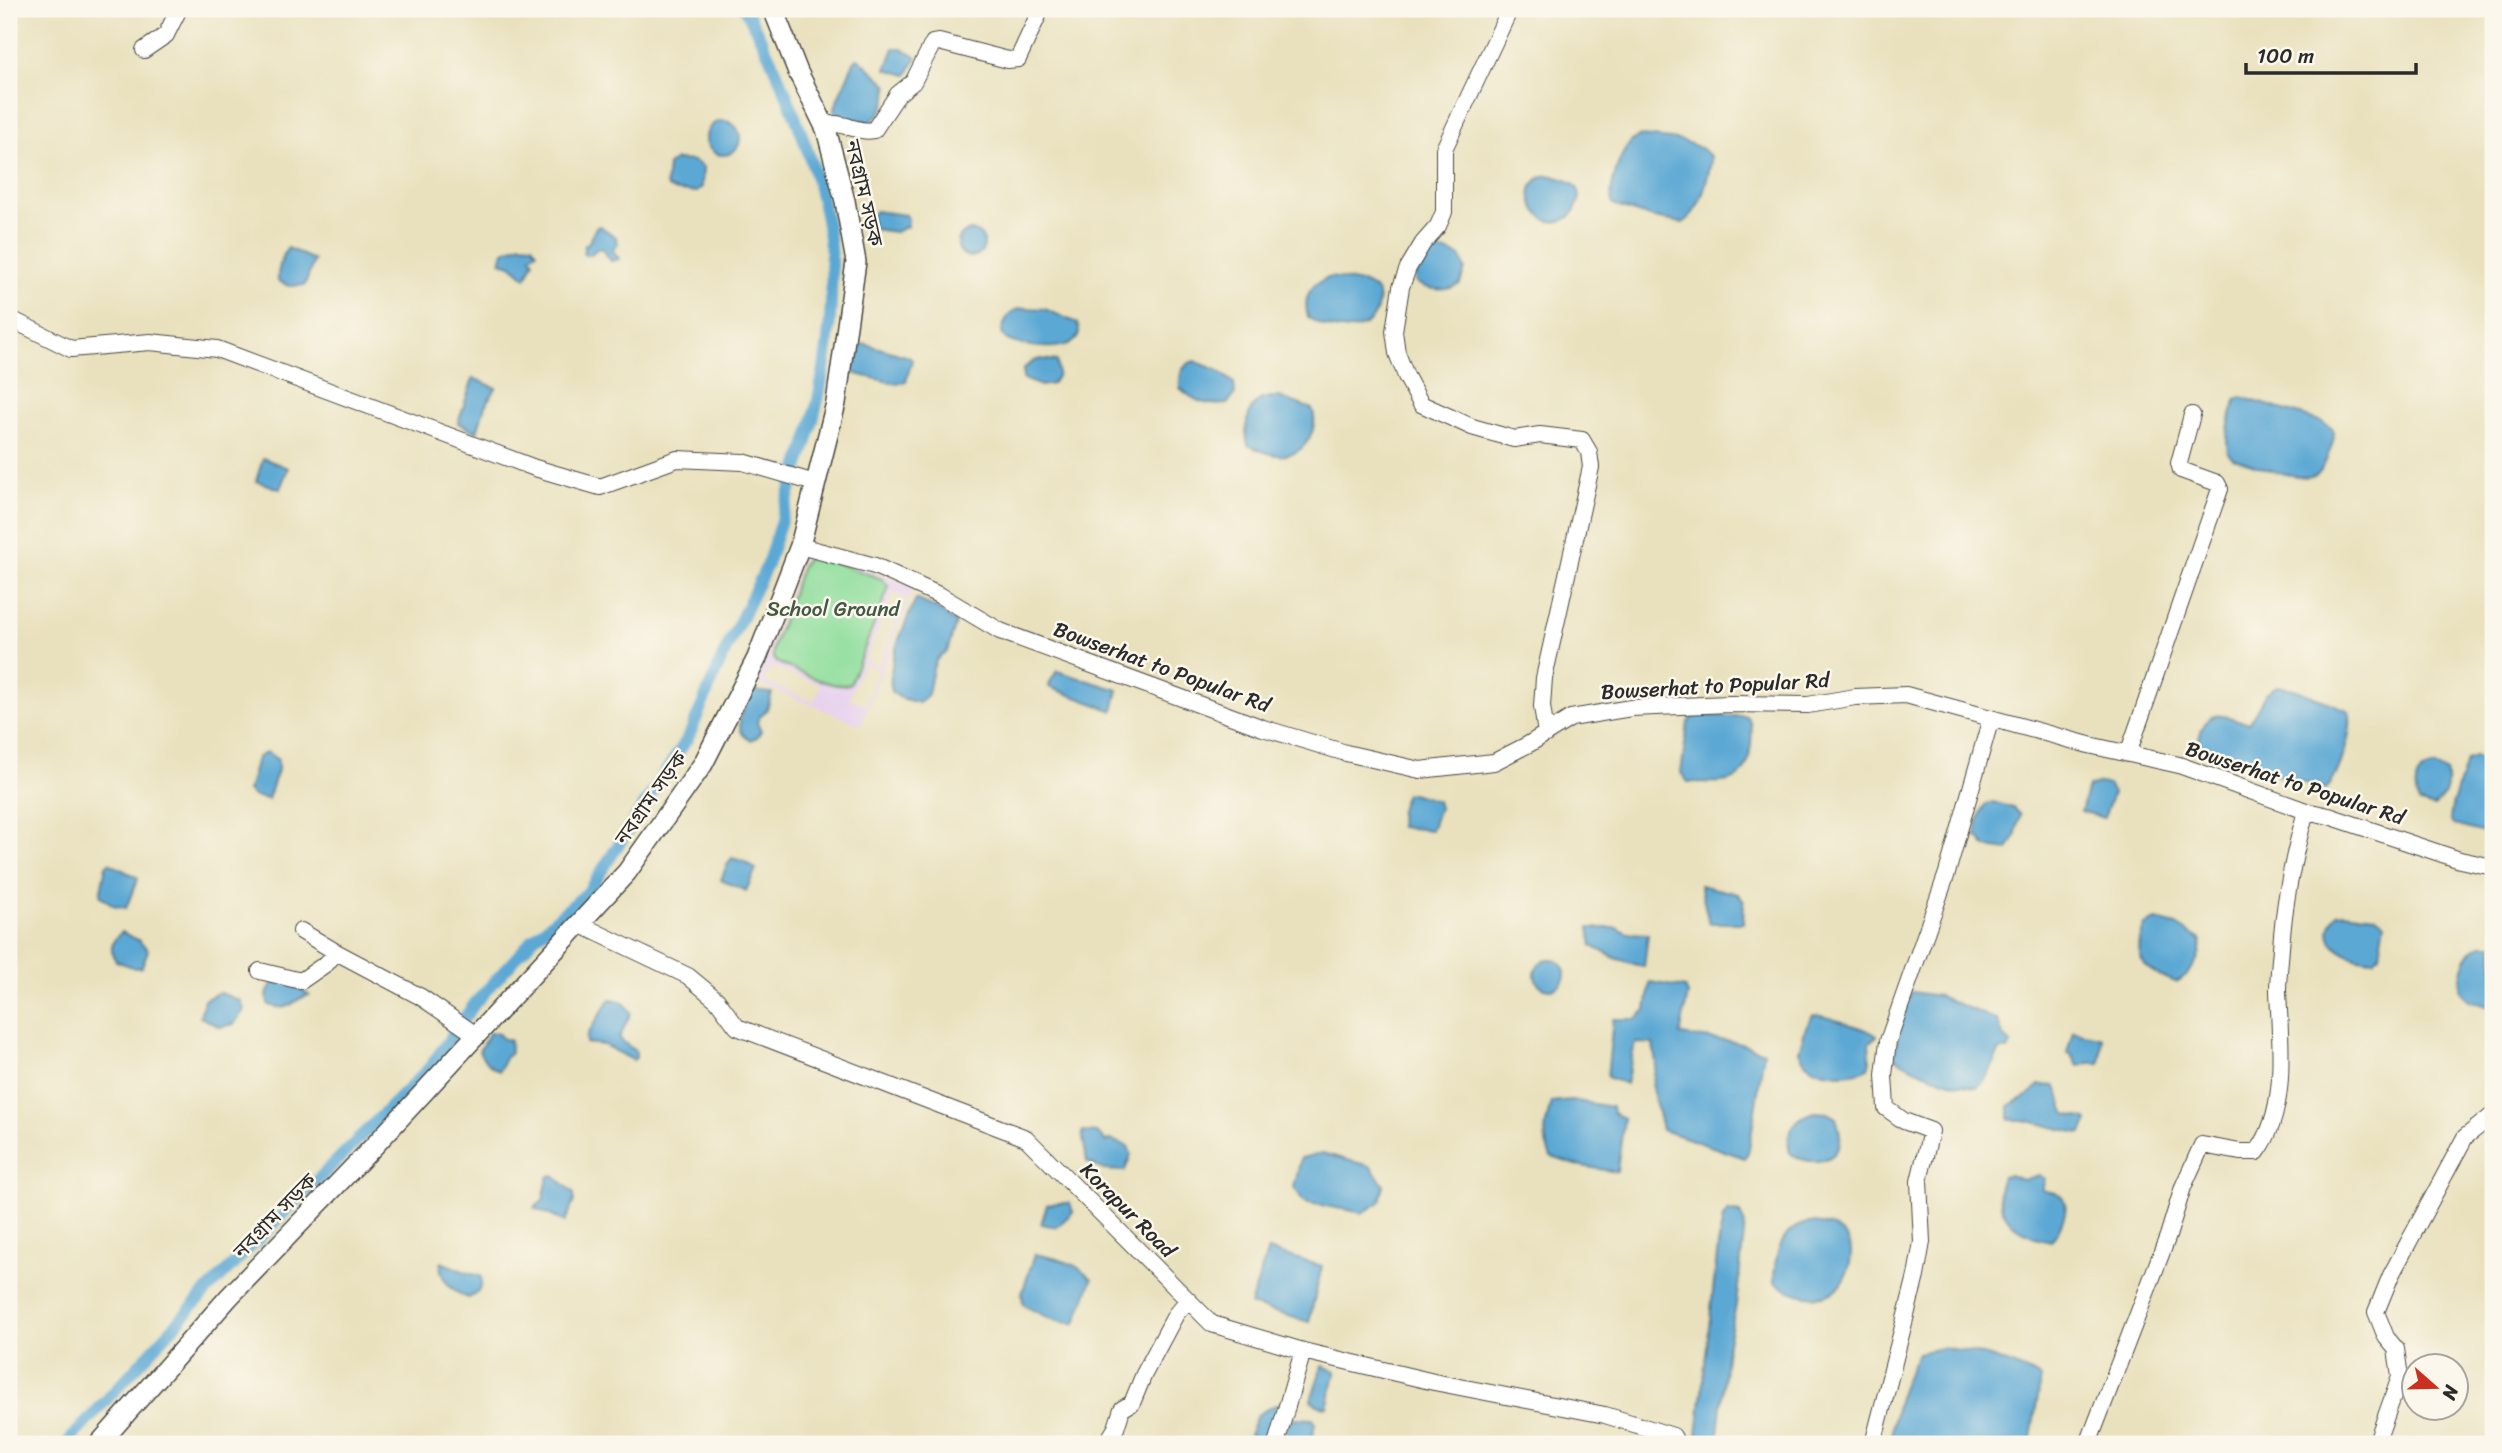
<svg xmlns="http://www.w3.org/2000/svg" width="2502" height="1453" viewBox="0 0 2502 1453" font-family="Sriracha,'Noto Sans Bengali',sans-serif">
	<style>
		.built { fill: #e8d2ee; fill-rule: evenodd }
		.green { fill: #90de9c; stroke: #5e8464; stroke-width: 2 }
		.water { fill: #5ba8d4; stroke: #436a80; stroke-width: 2 }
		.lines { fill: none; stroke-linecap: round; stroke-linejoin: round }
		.canal { stroke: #5ba8d4; stroke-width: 12 }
		.minor-casing { stroke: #484641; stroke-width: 18 }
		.major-casing { stroke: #484641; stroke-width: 22 }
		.minor { stroke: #fff; stroke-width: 16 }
		.major { stroke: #fff; stroke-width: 19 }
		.labels { text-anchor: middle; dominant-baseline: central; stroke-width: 5; stroke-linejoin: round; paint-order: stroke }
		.street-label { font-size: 21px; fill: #2b2b2b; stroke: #fbf7ec }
		.park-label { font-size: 21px; fill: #445847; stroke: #fbf7ec }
	</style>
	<rect width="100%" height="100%" fill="#fbf7ec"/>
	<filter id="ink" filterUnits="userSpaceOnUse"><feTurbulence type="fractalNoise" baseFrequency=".0143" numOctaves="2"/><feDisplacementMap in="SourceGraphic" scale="14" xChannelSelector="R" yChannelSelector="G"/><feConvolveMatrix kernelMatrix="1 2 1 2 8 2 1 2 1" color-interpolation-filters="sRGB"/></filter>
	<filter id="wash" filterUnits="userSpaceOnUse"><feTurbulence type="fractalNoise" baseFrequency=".00686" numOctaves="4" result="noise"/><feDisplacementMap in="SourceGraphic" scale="28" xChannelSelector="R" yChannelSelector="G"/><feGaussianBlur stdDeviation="1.57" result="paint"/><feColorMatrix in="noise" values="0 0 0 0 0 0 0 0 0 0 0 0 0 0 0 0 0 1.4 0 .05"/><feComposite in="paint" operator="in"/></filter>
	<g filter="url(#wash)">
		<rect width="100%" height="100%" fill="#e9e1bd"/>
		<path class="built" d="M 806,550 L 914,586 L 861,725 L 757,683 ZM 812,555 L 885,581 L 838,686 L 777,662 L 773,657 L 773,648 L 803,563 ZM 893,592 L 907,598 L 879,666 L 865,660 ZM 863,663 L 879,669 L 866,705 L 849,699 ZM 770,666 L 821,685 L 814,702 L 764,682 Z"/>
		<path class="green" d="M 812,555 L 882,579 L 888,585 L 887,592 L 850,684 C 831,690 795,669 776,662 L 773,657 L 773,648 L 803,563 Z"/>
		<path class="water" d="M 894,48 L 901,48 L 917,57 L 907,75 L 886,69 Z
			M 858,58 L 887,84 C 890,99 882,114 870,122 L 845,118 L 834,112 L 838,98 L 855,60 Z
			M706 138a17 17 0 1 1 34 0a17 17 0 1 1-34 0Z
			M 1640,136 C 1663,138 1695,138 1711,157 L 1711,162 C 1706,183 1702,209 1683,223 L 1653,218 L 1613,205 C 1606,190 1622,141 1640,136 Z
			M 676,160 L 694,161 L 703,167 L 702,187 L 697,192 C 687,191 672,193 666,185 L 668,165 Z
			M 1548,175 C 1564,178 1586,184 1578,204 C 1575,209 1573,215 1568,218 C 1538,236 1512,182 1548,175 Z
			M 875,211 L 906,215 L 908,219 L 908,226 L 895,232 L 873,229 L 871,216 Z
			M 600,226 L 616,237 L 618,244 L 612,249 L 619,259 L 611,261 L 602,249 L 598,248 L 590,255 L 583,254 L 585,245 L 589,242 L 596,227 Z
			M958 244a13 13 0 1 1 26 0a13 13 0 1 1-26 0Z
			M 521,244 L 532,245 L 537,252 L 531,256 L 534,261 L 526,278 L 511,265 L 501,262 L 504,251 Z
			M 288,248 L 314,260 L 305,285 L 289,286 L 278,281 C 277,271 282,255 288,248 Z
			M 1427,250 L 1449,252 L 1461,257 L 1465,269 L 1460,284 C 1447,292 1428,291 1415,282 L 1417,260 Z
			M 1331,277 L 1366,284 L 1377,291 C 1380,298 1378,305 1376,312 C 1366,338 1325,331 1308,317 C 1302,296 1312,282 1331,277 Z
			M 1026,308 L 1045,309 L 1077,323 C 1093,358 1011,348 1004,337 C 1000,332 1003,327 1005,322 C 1010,311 1014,309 1026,308 Z
			M 865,344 L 909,357 L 912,360 L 906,381 L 897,384 L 852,373 L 850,366 L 854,348 Z
			M 1041,359 L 1057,361 L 1058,375 L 1052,384 L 1041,386 L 1023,379 L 1023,369 L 1033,361 Z
			M 1194,361 L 1217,370 L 1234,383 L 1235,394 L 1227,404 C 1207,406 1195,402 1180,388 C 1179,375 1181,366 1194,361 Z
			M 473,378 L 496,388 L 485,406 L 477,432 L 458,423 Z
			M 1279,397 L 1312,409 C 1320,426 1306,453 1286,455 C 1274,457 1259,450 1248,445 C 1244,431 1246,406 1262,399 C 1267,397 1274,397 1279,397 Z
			M 2241,397 L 2320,421 L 2333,429 C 2335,439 2332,446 2328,455 C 2325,462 2323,470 2317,474 C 2303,484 2249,463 2233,458 L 2228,453 C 2225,437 2230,413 2237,399 Z
			M 263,458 L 288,468 L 280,489 L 256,481 Z
			M 916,599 L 936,608 L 956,623 L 947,652 L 937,659 L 933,668 L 928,694 L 919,703 L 901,698 L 891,692 C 888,658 903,629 916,599 Z
			M 1057,671 L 1118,690 L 1113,711 L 1049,687 L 1050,682 Z
			M 2277,686 L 2294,689 L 2348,710 C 2356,724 2339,779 2326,789 L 2258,770 L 2204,749 C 2198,744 2198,742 2200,735 C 2209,704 2226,718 2249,723 L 2266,693 Z
			M 753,691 L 772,693 C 768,703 769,712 759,717 L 757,723 L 761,731 L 757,737 L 751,740 C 729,732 745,706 753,691 Z
			M 1693,716 L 1746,716 C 1753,723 1752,733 1751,743 C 1749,788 1726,782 1688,782 L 1681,773 L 1688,723 Z
			M 267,752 L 278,760 L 278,770 L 268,799 L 253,796 L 248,791 L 257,758 Z
			M 2475,757 L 2493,760 L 2493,828 L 2487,834 L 2454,825 L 2450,819 L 2452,806 L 2465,765 L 2467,760 Z
			M 2432,767 L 2446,771 C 2449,785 2447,798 2434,807 L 2419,803 C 2413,788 2414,770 2432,767 Z
			M 2100,783 L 2108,785 L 2113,793 L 2104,818 L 2081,811 L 2088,787 Z
			M 1412,793 L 1437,801 L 1439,808 L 1431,830 L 1400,827 C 1398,815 1400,806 1406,794 Z
			M 1993,802 L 2013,808 L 2020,815 L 2015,837 L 2008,850 L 1986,847 L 1977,836 C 1978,823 1978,805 1993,802 Z
			M 732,858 L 742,861 L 756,869 L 746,891 L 721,880 L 727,865 Z
			M 109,863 L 138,878 L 126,908 L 113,905 L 100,895 L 106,866 Z
			M 1700,885 L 1738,894 L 1744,901 L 1743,923 L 1709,923 Z
			M 2344,912 L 2376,916 L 2385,923 L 2380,953 L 2374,960 C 2348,958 2314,944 2337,913 Z
			M 2156,920 L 2176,925 L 2201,940 C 2201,958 2192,974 2176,982 C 2143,972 2131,957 2145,925 Z
			M 1589,928 L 1617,928 L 1628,933 L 1648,934 L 1644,967 L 1615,958 L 1592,946 Z
			M 122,932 L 138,940 L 148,950 L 142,967 L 135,968 L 116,961 C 109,950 111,940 122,932 Z
			M 2481,945 L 2493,945 L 2493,1008 L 2469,1000 L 2460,991 C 2460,976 2464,951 2481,945 Z
			M1535 974a15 15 0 1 1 30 0a15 15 0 1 1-30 0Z
			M 277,979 L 296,981 L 300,989 L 309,995 C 290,1000 292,1013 269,1005 C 264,996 270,986 277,979 Z
			M 1650,982 L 1685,988 L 1688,994 L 1680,1035 L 1735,1042 L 1764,1052 L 1749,1150 L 1745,1158 L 1662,1130 L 1652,1088 L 1656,1063 L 1653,1044 L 1635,1043 L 1626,1084 L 1607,1077 L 1613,1019 L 1636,1019 L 1646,1010 Z
			M 219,992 L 241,1001 L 244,1010 L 234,1024 L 220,1027 L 200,1017 L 204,1000 Z
			M 1912,992 L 1939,996 L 1997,1020 L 2003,1035 L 2011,1044 L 2007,1050 L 2000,1050 L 1985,1080 L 1977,1087 C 1954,1086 1914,1070 1894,1057 C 1895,1044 1906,1002 1912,992 Z
			M 610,999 C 621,1000 626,1003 631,1013 L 619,1038 L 636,1052 L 636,1058 L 633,1060 L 604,1045 L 586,1043 L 587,1035 Z
			M 1813,1015 C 1823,1015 1871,1030 1877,1036 L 1869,1043 L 1870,1061 L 1868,1068 C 1852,1077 1819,1076 1805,1062 C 1803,1059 1801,1055 1799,1051 L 1806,1027 Z
			M 2073,1031 C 2083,1035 2092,1034 2102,1038 L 2100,1063 L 2088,1063 L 2078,1066 L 2072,1055 L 2067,1053 Z
			M 489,1033 L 498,1033 L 502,1038 L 510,1041 L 511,1053 L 506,1056 L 499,1071 C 489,1067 484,1060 479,1051 Z
			M 2039,1085 L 2055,1086 C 2062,1095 2060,1105 2066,1114 L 2086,1119 L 2088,1121 L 2082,1133 C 2055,1131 2036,1118 2009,1120 L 2009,1106 L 2030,1094 Z
			M 1571,1100 L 1612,1107 L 1613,1113 L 1624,1118 L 1617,1172 L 1576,1165 L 1551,1157 C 1541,1137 1546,1122 1551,1102 Z
			M 1815,1112 L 1827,1113 L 1836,1118 C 1838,1125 1841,1133 1840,1140 C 1836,1166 1805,1165 1790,1153 C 1785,1133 1794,1117 1815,1112 Z
			M 1082,1132 L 1097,1133 L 1106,1142 L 1111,1140 L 1128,1146 L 1131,1154 L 1125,1171 L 1104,1170 L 1087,1162 Z
			M 1322,1153 L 1370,1166 L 1384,1185 L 1380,1202 L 1363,1213 L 1304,1202 L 1294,1187 L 1301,1158 Z
			M 553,1175 L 574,1193 L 574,1201 L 565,1222 L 534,1208 L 543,1201 L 548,1177 Z
			M 2009,1175 L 2022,1180 L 2039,1175 L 2045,1179 L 2042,1190 C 2047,1192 2060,1192 2063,1198 C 2071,1209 2058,1233 2051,1241 C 2016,1235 1991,1213 2002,1176 Z
			M 1058,1203 L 1070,1203 L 1073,1212 L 1057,1227 L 1041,1224 L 1047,1205 Z
			M 1728,1211 L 1740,1213 L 1745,1224 L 1736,1305 L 1727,1347 L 1717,1444 L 1696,1444 L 1718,1246 L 1723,1217 Z
			M 1808,1223 C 1821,1223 1839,1226 1847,1238 C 1858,1254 1845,1290 1827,1295 C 1808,1300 1790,1292 1774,1283 C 1774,1258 1780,1228 1808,1223 Z
			M 1268,1250 L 1322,1266 L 1309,1322 L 1250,1305 Z
			M 1035,1254 C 1056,1258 1077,1262 1092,1279 L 1076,1323 C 1060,1325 1036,1313 1023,1304 L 1022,1293 Z
			M 441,1262 L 468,1273 L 481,1276 C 483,1287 479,1292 469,1298 C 454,1293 438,1279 441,1262 Z
			M 1941,1348 C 1976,1350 2010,1362 2041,1378 L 2030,1444 L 1892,1444 C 1891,1412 1903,1381 1918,1353 Z
			M 1322,1366 L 1336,1371 L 1327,1407 L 1317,1405 L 1311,1400 Z
			M 1283,1402 L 1271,1443 L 1249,1435 L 1257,1415 C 1260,1413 1278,1403 1283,1402 Z
			M 1295,1418 L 1313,1419 L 1315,1423 L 1311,1444 C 1293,1444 1283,1444 1287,1423 Z"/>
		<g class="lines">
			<path class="canal" d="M 745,9 C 782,75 828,185 831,261 C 834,331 821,406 797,471
				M 66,1444 L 203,1295 L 430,1067 L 475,1003 L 533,939 L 588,892 L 689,736 L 722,658 L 767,565 L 793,482"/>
		</g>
	</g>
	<g filter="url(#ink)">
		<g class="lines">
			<g class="minor-casing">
				<path id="minor" d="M 1510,9 L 1444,149 L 1444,212 L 1438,226 L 1423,243 L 1408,268 L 1401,287 L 1394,331 L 1397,353 L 1406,376 L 1421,404 L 1472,427 L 1514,439 L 1540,435 L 1582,440 L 1589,452 L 1591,467 L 1544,678 L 1542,706 L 1546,734
					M 144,50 L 166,35 L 179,9
					M 824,126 C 842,119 856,134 874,130 L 898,94 L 913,82 L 933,43 L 939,42 L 1008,60 L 1018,59 L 1041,9
					M 9,318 L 71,349 L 150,342 L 217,349 L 535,468 L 600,487 L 677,459 L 743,462 L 815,483
					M 800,546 L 875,566 L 941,596 L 1000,631 L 1263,728 L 1346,753 L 1420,770 L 1494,762 L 1529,744 L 1571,718 L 1631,708 L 1730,704 L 1808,705 L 1855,697 L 1906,695 L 2089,745 L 2179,765 L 2306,811 L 2329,816 L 2460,860 L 2493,867
					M 2128,754 L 2220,489 L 2217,483 L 2181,470 L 2179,463 L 2192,415
					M 579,924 L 688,976 L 717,1000 L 737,1027 L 1026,1138 L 1212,1324 L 1303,1351 L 1434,1382 L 1605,1415 L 1673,1436 L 1677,1444
					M 301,931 L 336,952 L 421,997 L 476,1035
					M 260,971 L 301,981 L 327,963 L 336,952
					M 1106,1444 L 1116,1428 L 1122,1409 L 1132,1403 L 1144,1374 L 1176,1314 L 1188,1300
					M 1276,1444 L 1303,1351
					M 1873,1444 L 1916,1276 L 1922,1242 L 1919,1181 L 1931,1131 L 1904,1121 L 1886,1108 L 1884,1075 L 1888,1041 L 1947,873 L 1991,718
					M 2088,1444 L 2168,1236 L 2183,1187 L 2202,1145 L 2240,1152 L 2257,1152 C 2289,1110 2280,1040 2278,991 C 2278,977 2280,962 2281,948 C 2284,901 2293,857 2306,811
					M 2376,1444 L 2400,1377 L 2396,1349 L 2386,1337 L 2376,1312 L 2391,1275 L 2465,1137 L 2493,1115"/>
			</g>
			<g class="major-casing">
				<path id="major" d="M 99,1444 L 229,1297 L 374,1146 L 627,872 L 703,764 L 757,658 L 800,546 L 836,403 L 856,262 L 845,201 L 826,129 L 798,72 L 773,9"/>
			</g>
			<use href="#minor" class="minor"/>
			<use href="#major" class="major"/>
		</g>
	</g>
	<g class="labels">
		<g class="street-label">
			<text transform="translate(864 193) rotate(77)">নবগ্রাম সড়ক</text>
			<text transform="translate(1162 667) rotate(20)">Bowserhat to Popular Rd</text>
			<text transform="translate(1715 686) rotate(-3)">Bowserhat to Popular Rd</text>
			<text transform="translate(2295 783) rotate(18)">Bowserhat to Popular Rd</text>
			<text transform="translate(651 798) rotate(-55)">নবগ্রাম সড়ক</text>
			<text transform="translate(1128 1210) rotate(45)">Korapur Road</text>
			<text transform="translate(275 1216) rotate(-46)">নবগ্রাম সড়ক</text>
		</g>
		<g class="park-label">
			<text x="833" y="609">School Ground</text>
		</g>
	</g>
	<rect width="2502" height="1453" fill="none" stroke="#fbf7ec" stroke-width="35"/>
	<g transform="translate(2435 1387) rotate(110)"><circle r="33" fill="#fbf7ec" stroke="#a8a59f" stroke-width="2"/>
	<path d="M0-5L12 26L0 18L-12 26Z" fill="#c8321e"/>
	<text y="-10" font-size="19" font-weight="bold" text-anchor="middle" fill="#2b2b2b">N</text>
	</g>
	<path d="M2246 63v10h170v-10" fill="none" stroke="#2b2b2b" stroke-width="3.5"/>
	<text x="2257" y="63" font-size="21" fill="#2b2b2b" stroke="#fbf7ec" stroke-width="5" paint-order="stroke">100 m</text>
</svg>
